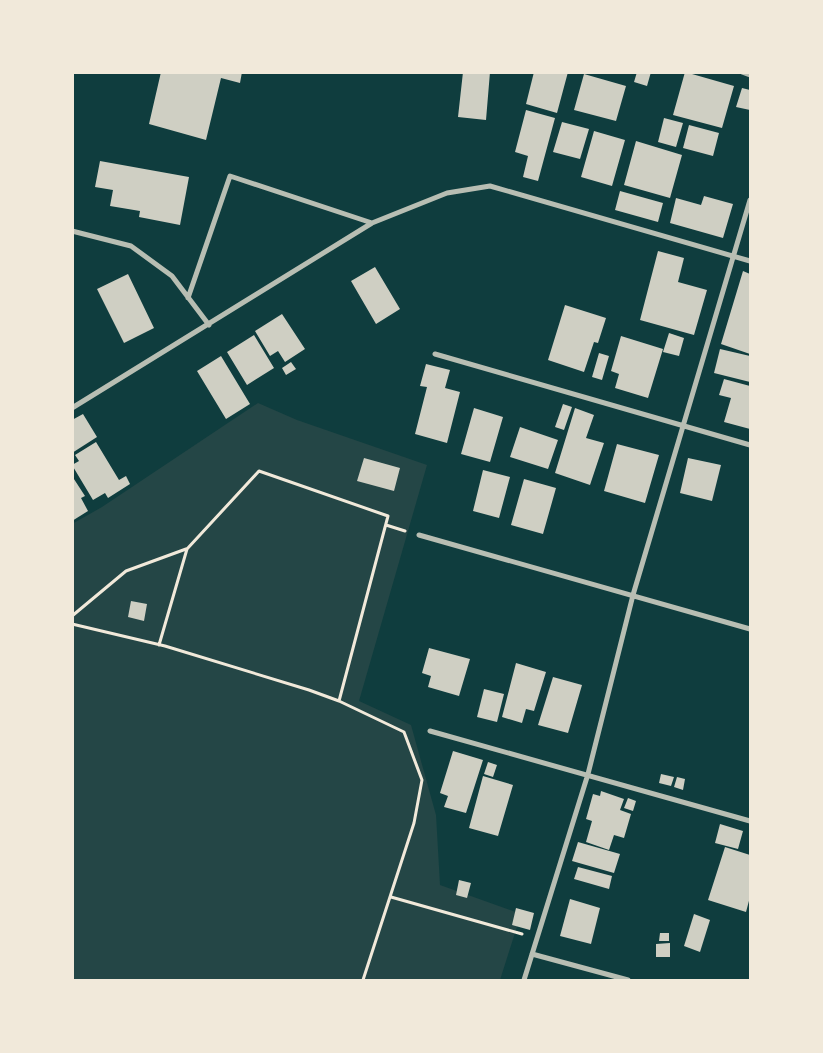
<svg xmlns="http://www.w3.org/2000/svg" width="823" height="1053" viewBox="0 0 823 1053" font-family="Signika,sans-serif">
	<style>
		.green { fill: #244646 }
		.building { fill: #cfcfc3 }
		.lines { fill: none; stroke-linecap: round; stroke-linejoin: round }
		.path { stroke: #f1e9da; stroke-width: 3 }
		.minor { stroke: #b8beb3; stroke-width: 5 }
	</style>
	<rect width="100%" height="100%" fill="#0f3d3e"/>
	<path class="green" d="M 258,403 L 297,420 L 427,465 L 359,701 L 411,725 L 436,815 L 440,885 L 521,914 L 500,980 L 73,980 L 72,524 L 102,507 Z"/>
	<path class="building" d="M 161,72 L 242,72 L 240,83 L 221,78 L 206,140 L 149,124 Z
		M 463,72 L 490,72 L 486,120 L 458,117 Z
		M 534,72 L 568,72 L 557,113 L 526,104 Z
		M 637,72 L 651,72 L 647,86 L 634,82 Z
		M 685,72 L 734,86 L 722,128 L 673,115 Z
		M 584,74 L 626,86 L 616,121 L 574,110 Z
		M 742,88 L 750,90 L 750,110 L 736,107 Z
		M 526,110 L 555,118 L 538,181 L 523,177 L 528,156 L 515,152 Z
		M 664,118 L 683,123 L 676,147 L 658,142 Z
		M 562,122 L 589,129 L 580,159 L 553,152 Z
		M 689,125 L 719,133 L 713,156 L 683,148 Z
		M 594,131 L 625,140 L 612,186 L 581,177 Z
		M 636,141 L 682,155 L 670,198 L 624,185 Z
		M 100,161 L 189,177 L 180,225 L 139,217 L 140,211 L 110,206 L 113,190 L 95,187 Z
		M 620,191 L 663,203 L 658,222 L 615,210 Z
		M 704,196 L 733,204 L 723,238 L 670,223 L 676,198 L 701,205 Z
		M 658,251 L 684,258 L 678,282 L 707,290 L 694,335 L 640,320 Z
		M 375,267 L 400,309 L 376,324 L 351,281 Z
		M 743,271 L 750,274 L 750,354 L 721,344 Z
		M 128,274 L 154,328 L 124,343 L 97,289 Z
		M 565,305 L 606,318 L 598,343 L 594,342 L 584,372 L 548,360 Z
		M 282,314 L 305,349 L 285,362 L 278,351 L 270,356 L 255,331 Z
		M 669,333 L 684,338 L 679,356 L 663,352 Z
		M 254,335 L 274,368 L 247,385 L 227,352 Z
		M 621,336 L 663,349 L 648,398 L 615,388 L 619,374 L 611,371 Z
		M 720,349 L 750,356 L 750,382 L 714,373 Z
		M 599,353 L 609,356 L 602,380 L 592,377 Z
		M 221,356 L 250,404 L 226,419 L 197,371 Z
		M 291,362 L 296,369 L 286,375 L 282,368 Z
		M 426,364 L 450,370 L 445,388 L 460,392 L 447,443 L 415,434 L 427,387 L 420,386 Z
		M 724,379 L 750,386 L 750,429 L 724,422 L 731,398 L 719,395 Z
		M 563,404 L 572,407 L 564,430 L 555,427 Z
		M 474,408 L 503,417 L 490,462 L 461,454 Z
		M 575,408 L 594,415 L 586,438 L 604,443 L 590,485 L 555,473 Z
		M 83,414 L 97,437 L 72,453 L 72,420 Z
		M 520,427 L 558,440 L 548,469 L 510,457 Z
		M 96,442 L 119,480 L 126,476 L 130,484 L 108,498 L 105,493 L 93,500 L 72,465 L 79,461 L 75,455 Z
		M 617,444 L 659,455 L 645,503 L 604,491 Z
		M 364,458 L 400,468 L 394,491 L 357,481 Z
		M 688,458 L 721,465 L 712,501 L 680,493 Z
		M 483,470 L 510,477 L 499,518 L 473,511 Z
		M 72,476 L 85,496 L 81,498 L 88,511 L 72,521 Z
		M 524,479 L 556,488 L 543,534 L 511,525 Z
		M 131,601 L 147,604 L 144,621 L 128,617 Z
		M 429,648 L 470,659 L 459,696 L 428,687 L 431,676 L 422,673 Z
		M 516,663 L 546,672 L 534,711 L 526,709 L 522,723 L 502,717 Z
		M 553,677 L 582,685 L 568,733 L 538,725 Z
		M 484,689 L 504,694 L 497,722 L 477,717 Z
		M 453,751 L 483,760 L 466,813 L 444,807 L 448,796 L 440,793 Z
		M 488,762 L 497,765 L 493,777 L 484,774 Z
		M 661,774 L 674,777 L 671,786 L 659,783 Z
		M 483,776 L 513,785 L 498,836 L 469,828 Z
		M 677,777 L 685,779 L 683,790 L 674,787 Z
		M 601,791 L 624,799 L 620,810 L 631,814 L 624,838 L 614,835 L 609,850 L 586,842 L 592,821 L 586,819 L 593,794 L 600,796 Z
		M 628,798 L 636,801 L 633,811 L 624,808 Z
		M 720,824 L 743,831 L 738,849 L 715,843 Z
		M 578,842 L 620,854 L 614,873 L 572,861 Z
		M 725,847 L 750,855 L 750,897 L 746,912 L 708,900 Z
		M 578,867 L 612,876 L 609,889 L 574,879 Z
		M 459,880 L 471,883 L 467,898 L 456,895 Z
		M 570,899 L 600,908 L 591,944 L 560,936 Z
		M 516,908 L 534,913 L 530,930 L 512,925 Z
		M 694,914 L 710,920 L 700,952 L 684,946 Z
		M 660,933 L 669,933 L 669,941 L 659,941 Z
		M 670,943 L 670,957 L 656,957 L 656,944 Z"/>
	<g class="lines">
		<path class="path" d="M 386,525 L 405,531
			M 72,616 L 126,571 L 186,549
			M 72,624 L 165,646 L 309,690 L 339,701 L 404,732 L 422,780 L 414,823 L 363,980
			M 159,645 L 187,549 L 259,471 L 388,516 L 339,701
			M 391,897 L 522,934"/>
		<path class="minor" d="M 742,72 L 750,75
			M 72,231 L 131,246 L 172,276 L 209,325
			M 188,298 L 230,176 L 372,223
			M 435,354 L 750,445
			M 72,408 L 372,223 L 447,193 L 490,186 L 750,261
			M 419,535 L 750,629
			M 430,731 L 750,821
			M 532,954 L 628,980
			M 524,980 L 588,774 L 633,595 L 750,200"/>
	</g>
	<rect width="823" height="1053" fill="none" stroke="#f1e9da" stroke-width="148"/>
</svg>
